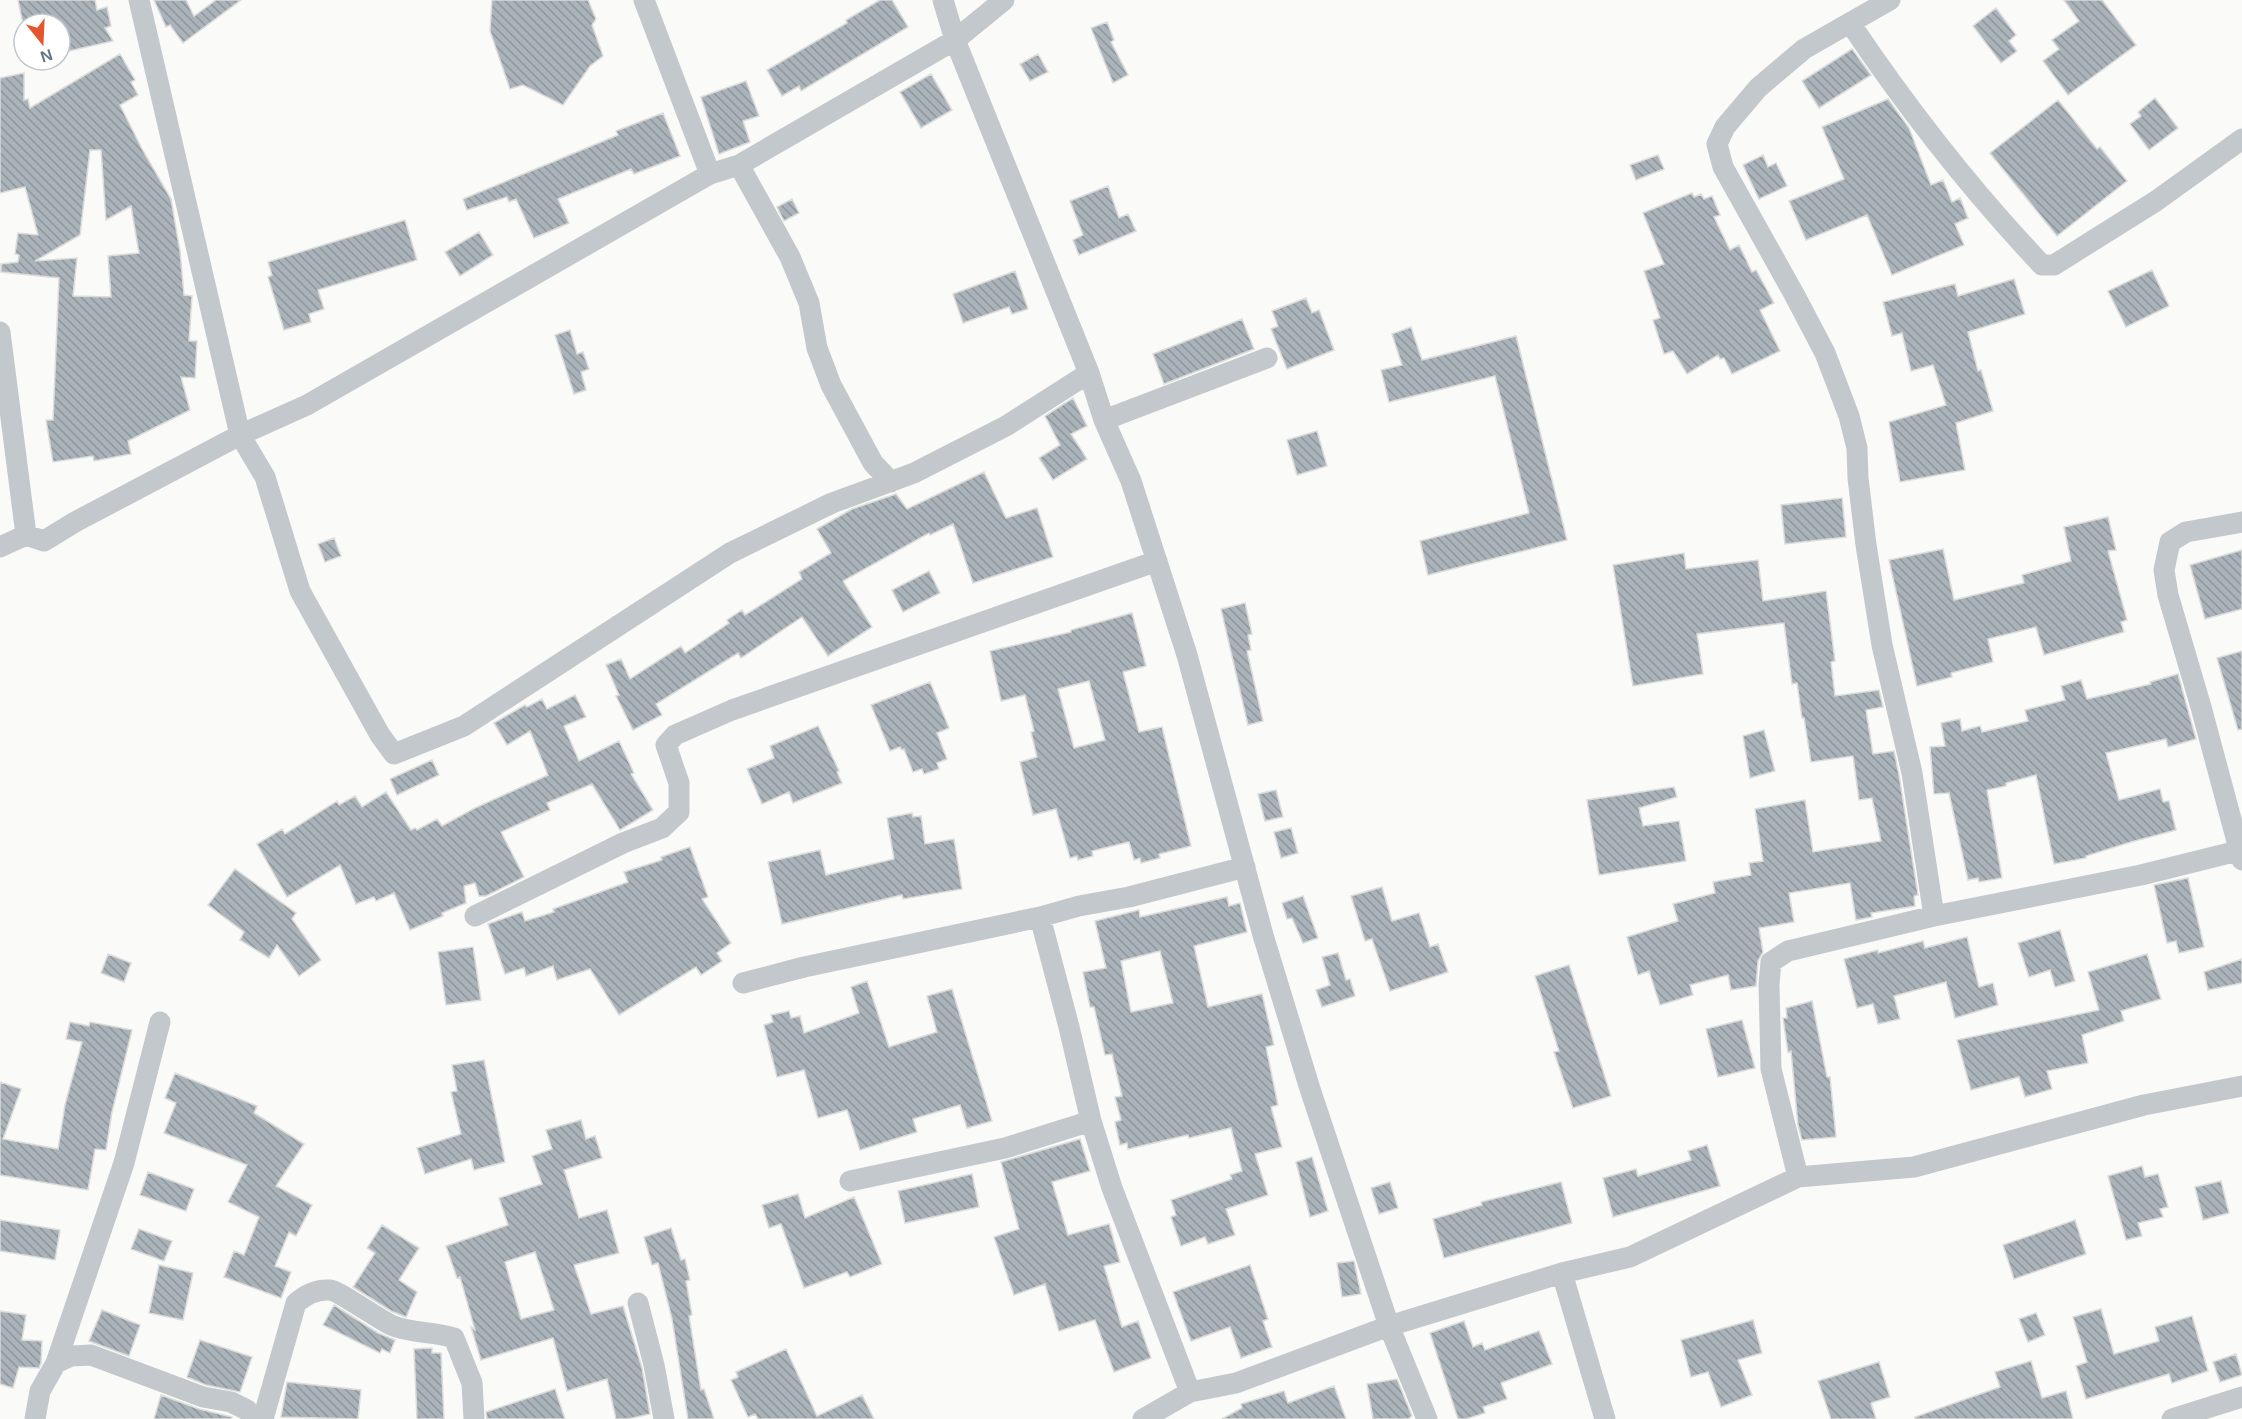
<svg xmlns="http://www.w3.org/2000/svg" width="2242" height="1419" viewBox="0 0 2242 1419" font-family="Helvetica,sans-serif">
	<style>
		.building { fill: url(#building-back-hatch); stroke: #dcdcda; stroke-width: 1.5; fill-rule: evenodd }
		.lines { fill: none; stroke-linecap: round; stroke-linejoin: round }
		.street { stroke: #c3c8cc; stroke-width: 21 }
	</style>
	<defs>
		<pattern id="building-back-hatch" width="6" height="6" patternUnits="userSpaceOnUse" patternTransform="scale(1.5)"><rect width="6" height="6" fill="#aab3b9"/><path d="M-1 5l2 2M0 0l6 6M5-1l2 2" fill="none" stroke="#8e969c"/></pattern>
	</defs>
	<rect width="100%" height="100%" fill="#fafaf8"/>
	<path class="building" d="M 18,0 L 95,0 L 97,10 L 107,7 L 111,26 L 105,28 L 113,41 L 60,53 L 60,24 L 23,24 Z
		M 154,0 L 186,0 L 194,16 L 216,0 L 241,0 L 183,43 L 170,25 L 166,27 Z
		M 492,0 L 588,0 L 596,19 L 592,25 L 603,56 L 590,66 L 563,105 L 523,85 L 510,89 L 490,31 Z
		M 880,0 L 892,0 L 908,27 L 801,91 L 799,86 L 782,96 L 767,70 L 847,23 L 846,20 Z
		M 2064,0 L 2102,0 L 2136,45 L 2068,95 L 2043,61 L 2059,49 L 2052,40 L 2079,21 Z
		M 1996,8 L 2016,35 L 2009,41 L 2017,51 L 2001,63 L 1973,26 Z
		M 1107,22 L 1114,40 L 1111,42 L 1128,75 L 1113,83 L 1091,28 Z
		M 1852,49 L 1871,75 L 1819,108 L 1802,81 Z
		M 120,54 L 135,80 L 131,82 L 138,95 L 120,105 L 142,149 L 171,199 L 180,251 L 184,295 L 192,296 L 189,341 L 197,341 L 195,378 L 181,377 L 190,410 L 128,441 L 131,454 L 94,461 L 93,456 L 53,462 L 46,420 L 53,420 L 59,278 L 1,272 L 1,264 L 18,262 L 19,255 L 15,254 L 18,233 L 38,235 L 25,187 L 0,193 L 0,78 L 24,73 L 24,100 L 28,99 L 30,108 ZM 90,150 L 101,150 L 106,220 L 131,206 L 139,253 L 108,256 L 111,297 L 73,296 L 77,258 L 35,261 L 80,235 Z
		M 1038,54 L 1048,72 L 1030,81 L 1020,64 Z
		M 931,74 L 952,110 L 921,128 L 900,92 Z
		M 746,81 L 759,116 L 743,121 L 750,142 L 719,154 L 701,97 Z
		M 2155,98 L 2178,128 L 2149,150 L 2130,124 L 2141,116 L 2138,112 Z
		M 1888,99 L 1909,128 L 1931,185 L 1943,180 L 1952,202 L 1960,198 L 1968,218 L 1955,224 L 1964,245 L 1892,275 L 1867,215 L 1806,240 L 1789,201 L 1844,179 L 1822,127 Z
		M 2058,100 L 2097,149 L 2100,147 L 2127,181 L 2057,236 L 1990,153 Z
		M 663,113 L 680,156 L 634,174 L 631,169 L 558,199 L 569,223 L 534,238 L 516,199 L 509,202 L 507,197 L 467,210 L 463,199 L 618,135 L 616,131 Z
		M 1658,155 L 1664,169 L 1636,180 L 1630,165 Z
		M 1763,155 L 1768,167 L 1776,163 L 1787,186 L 1759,199 L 1743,165 Z
		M 1108,186 L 1119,218 L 1128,214 L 1136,231 L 1079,255 L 1073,240 L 1083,235 L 1070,201 Z
		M 1692,193 L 1694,197 L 1701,194 L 1704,199 L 1712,196 L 1720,215 L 1714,217 L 1730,250 L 1739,245 L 1752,272 L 1756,270 L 1774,303 L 1760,310 L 1780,351 L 1732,374 L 1724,358 L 1720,359 L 1718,355 L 1687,374 L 1673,351 L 1664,354 L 1653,320 L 1660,318 L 1644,271 L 1664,264 L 1643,213 Z
		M 792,199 L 799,213 L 784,221 L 777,207 Z
		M 405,220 L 417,260 L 318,290 L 324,309 L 309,314 L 311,322 L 284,330 L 268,277 L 272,275 L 268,262 Z
		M 479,232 L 493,255 L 460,276 L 445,252 Z
		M 2152,270 L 2169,306 L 2126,327 L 2108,291 Z
		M 1015,271 L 1028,309 L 1012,314 L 1009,307 L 963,323 L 953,294 Z
		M 2014,279 L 2025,314 L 1968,332 L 1978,371 L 1981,370 L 1993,411 L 1956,423 L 1965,470 L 1900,482 L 1889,422 L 1946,405 L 1933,365 L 1911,371 L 1902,333 L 1892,336 L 1883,302 L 1955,284 L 1958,296 Z
		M 1306,298 L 1312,313 L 1319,310 L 1334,350 L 1287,369 L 1271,329 L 1278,326 L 1272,311 Z
		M 1242,319 L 1254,349 L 1164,384 L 1153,354 Z
		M 1411,327 L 1422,360 L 1516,336 L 1567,540 L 1428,575 L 1420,541 L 1529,513 L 1495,376 L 1389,402 L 1381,370 L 1402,365 L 1392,334 Z
		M 570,330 L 577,354 L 583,352 L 589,369 L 581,372 L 586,390 L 574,394 L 555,335 Z
		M 1073,398 L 1087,426 L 1071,434 L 1087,459 L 1053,480 L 1039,458 L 1060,445 L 1045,416 Z
		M 1317,431 L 1327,466 L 1297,475 L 1287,440 Z
		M 984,472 L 1006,518 L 1037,508 L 1053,557 L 973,583 L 953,524 L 930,535 L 929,533 L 843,581 L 872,627 L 828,656 L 802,617 L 741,658 L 738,653 L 656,704 L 662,715 L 633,730 L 616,696 L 619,695 L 606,665 L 621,659 L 630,679 L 681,646 L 685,653 L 729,623 L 727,620 L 742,610 L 745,615 L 802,579 L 799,572 L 831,553 L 817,529 L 852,509 L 896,494 L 907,509 Z
		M 1842,498 L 1846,537 L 1785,544 L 1781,505 Z
		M 2108,517 L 2116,550 L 2108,551 L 2127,620 L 2121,622 L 2124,632 L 2044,655 L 2036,627 L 1988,639 L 1993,662 L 1951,673 L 1952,677 L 1917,686 L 1889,560 L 1943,549 L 1954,600 L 2024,583 L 2022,575 L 2071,561 L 2064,527 Z
		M 334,538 L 341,556 L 325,562 L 318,544 Z
		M 2242,550 L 2242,609 L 2205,619 L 2190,565 Z
		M 1684,553 L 1686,569 L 1758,560 L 1763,601 L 1826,591 L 1835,661 L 1831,662 L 1835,696 L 1879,690 L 1883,707 L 1866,710 L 1873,754 L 1894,751 L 1899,775 L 1918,895 L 1914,896 L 1915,906 L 1871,913 L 1872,917 L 1856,920 L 1850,883 L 1789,893 L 1794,922 L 1759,928 L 1763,952 L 1758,961 L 1756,986 L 1731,990 L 1728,975 L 1690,985 L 1693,995 L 1660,1005 L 1649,971 L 1638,975 L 1627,937 L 1678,921 L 1673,904 L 1715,893 L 1713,882 L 1751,875 L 1749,863 L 1763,861 L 1755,809 L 1805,800 L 1813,852 L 1881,841 L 1872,798 L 1859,800 L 1853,756 L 1811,762 L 1804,718 L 1802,718 L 1797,683 L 1792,684 L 1784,623 L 1697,634 L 1703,674 L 1633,686 L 1613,565 Z
		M 929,571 L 940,593 L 903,612 L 892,590 Z
		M 1245,603 L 1252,634 L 1248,635 L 1251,650 L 1247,651 L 1263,721 L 1248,725 L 1221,609 Z
		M 1132,613 L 1146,666 L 1123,672 L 1139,732 L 1162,727 L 1191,846 L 1159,854 L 1160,858 L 1141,863 L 1140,858 L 1134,860 L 1129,842 L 1092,851 L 1093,856 L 1078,860 L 1077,856 L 1070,858 L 1056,809 L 1033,815 L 1020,762 L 1037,757 L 1031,732 L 1034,731 L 1025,695 L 1001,701 L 990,651 L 1071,632 L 1071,630 ZM 1089,681 L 1105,740 L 1074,748 L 1058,689 Z
		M 2242,651 L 2242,729 L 2238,730 L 2217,658 Z
		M 2178,674 L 2196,739 L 2168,747 L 2166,739 L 2106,753 L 2119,800 L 2160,789 L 2163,802 L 2169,801 L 2176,830 L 2131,842 L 2086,856 L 2086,858 L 2054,864 L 2036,775 L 2006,783 L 2006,786 L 1987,790 L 2002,878 L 1979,882 L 1978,878 L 1968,880 L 1949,793 L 1934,794 L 1930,747 L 1945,746 L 1941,723 L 1960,719 L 1962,731 L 1980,726 L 1982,732 L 2028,721 L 2025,710 L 2065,700 L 2061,686 L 2081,680 L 2087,699 L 2151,684 L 2150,682 Z
		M 930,682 L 949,728 L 937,733 L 947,759 L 937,763 L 939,769 L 924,774 L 922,769 L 913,772 L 904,749 L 902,750 L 900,747 L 890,751 L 871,705 Z
		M 575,695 L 586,717 L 564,726 L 579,761 L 619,741 L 634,773 L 631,774 L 653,810 L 620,830 L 592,784 L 547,803 L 550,810 L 501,832 L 524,877 L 486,896 L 479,896 L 475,883 L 464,886 L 466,903 L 442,913 L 443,916 L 410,930 L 394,893 L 376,901 L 374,897 L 356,904 L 340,865 L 287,897 L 257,844 L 282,829 L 285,834 L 337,801 L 339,805 L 355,796 L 362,807 L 386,792 L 411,830 L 415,828 L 417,830 L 437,819 L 442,826 L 475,808 L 548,775 L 530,731 L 507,745 L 494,723 L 525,705 L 527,707 L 542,699 L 547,709 Z
		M 818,726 L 839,771 L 837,772 L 842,783 L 793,803 L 789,792 L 762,804 L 747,769 L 774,758 L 770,746 Z
		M 1764,730 L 1775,771 L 1750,778 L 1743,736 Z
		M 432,760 L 439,775 L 397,795 L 390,779 Z
		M 1674,787 L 1677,797 L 1639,808 L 1643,826 L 1679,821 L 1686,861 L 1599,875 L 1587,800 Z
		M 1276,790 L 1283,817 L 1265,821 L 1258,794 Z
		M 912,813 L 913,817 L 921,816 L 925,844 L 954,839 L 962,889 L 903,899 L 902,895 L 782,924 L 768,862 L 820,850 L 826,875 L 894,859 L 887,818 Z
		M 1291,828 L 1298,853 L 1281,858 L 1274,832 Z
		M 690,847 L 708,897 L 702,899 L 731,943 L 717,953 L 722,961 L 701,975 L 696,967 L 619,1015 L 590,969 L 557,980 L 553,966 L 526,976 L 524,968 L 505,974 L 488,924 L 522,912 L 525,921 L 554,912 L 553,909 L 628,882 L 624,872 L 662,860 L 661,857 Z
		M 235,869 L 296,913 L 292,919 L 321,960 L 299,976 L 277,945 L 269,958 L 240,940 L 244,932 L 208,905 Z
		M 2188,878 L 2204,947 L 2179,953 L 2176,941 L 2167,943 L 2154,885 Z
		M 1382,887 L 1392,921 L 1419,913 L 1430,947 L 1438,944 L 1448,972 L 1390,991 L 1372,939 L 1365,941 L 1351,896 Z
		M 1303,896 L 1318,938 L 1303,943 L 1292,918 L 1287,919 L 1282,903 Z
		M 1227,897 L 1229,906 L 1240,903 L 1247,932 L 1194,946 L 1208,1007 L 1262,994 L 1274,1045 L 1266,1047 L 1278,1105 L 1271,1107 L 1282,1147 L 1255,1154 L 1268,1195 L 1226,1209 L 1235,1235 L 1208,1244 L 1205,1237 L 1181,1246 L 1171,1217 L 1176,1215 L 1171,1200 L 1232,1179 L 1230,1175 L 1242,1171 L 1231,1128 L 1189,1138 L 1188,1135 L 1128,1149 L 1127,1143 L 1120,1145 L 1115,1122 L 1121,1120 L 1115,1097 L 1122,1096 L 1112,1054 L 1105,1055 L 1094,1007 L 1090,1007 L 1083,972 L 1106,968 L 1095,921 L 1139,910 L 1140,917 ZM 1160,951 L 1173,1003 L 1131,1012 L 1121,961 Z
		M 2060,930 L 2075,981 L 2055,987 L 2050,970 L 2029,977 L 2018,943 Z
		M 1967,937 L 1979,987 L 1993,983 L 1998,1005 L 1955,1018 L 1946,982 L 1894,996 L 1900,1019 L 1878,1024 L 1873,1004 L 1857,1008 L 1844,959 L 1878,950 L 1878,953 L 1923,941 L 1925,948 Z
		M 473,947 L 481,1000 L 446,1005 L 438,952 Z
		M 1338,953 L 1346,980 L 1350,979 L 1355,996 L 1322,1007 L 1316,990 L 1330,985 L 1322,957 Z
		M 108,954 L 131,963 L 124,982 L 101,973 Z
		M 2147,954 L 2161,999 L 2121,1011 L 2124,1021 L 2082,1035 L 2088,1063 L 2047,1071 L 2052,1089 L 2025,1097 L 2019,1077 L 1971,1090 L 1957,1040 L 2099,1010 L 2088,972 Z
		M 2242,959 L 2242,983 L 2208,990 L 2204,972 Z
		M 1569,965 L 1611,1096 L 1573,1108 L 1554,1052 L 1559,1051 L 1535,976 Z
		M 867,981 L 889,1047 L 937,1032 L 927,996 L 952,989 L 992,1121 L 967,1128 L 960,1105 L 913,1119 L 917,1132 L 860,1150 L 847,1110 L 818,1118 L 804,1070 L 777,1077 L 764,1025 L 773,1022 L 771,1015 L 789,1011 L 791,1018 L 800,1016 L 804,1033 L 859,1013 L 851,987 Z
		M 1812,1001 L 1827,1077 L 1830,1077 L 1836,1137 L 1802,1140 L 1798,1125 L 1791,1051 L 1788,1052 L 1783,1018 L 1787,1018 L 1786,1008 Z
		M 1742,1020 L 1755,1068 L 1718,1077 L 1706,1029 Z
		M 70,1022 L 89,1026 L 90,1022 L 132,1030 L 112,1112 L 106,1150 L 95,1149 L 88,1190 L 0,1175 L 0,1082 L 21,1089 L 3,1139 L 58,1149 L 65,1105 L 82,1042 L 66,1039 Z
		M 484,1060 L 505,1162 L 474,1170 L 471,1159 L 425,1174 L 417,1148 L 461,1134 L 451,1092 L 457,1091 L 452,1065 Z
		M 175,1073 L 257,1106 L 254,1113 L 304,1144 L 276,1186 L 312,1205 L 296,1236 L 289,1232 L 275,1266 L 291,1272 L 281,1298 L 224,1277 L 234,1251 L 244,1255 L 259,1217 L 228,1202 L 247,1165 L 164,1133 L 176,1103 L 165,1098 Z
		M 581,1120 L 586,1139 L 595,1136 L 602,1158 L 564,1170 L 579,1218 L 607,1210 L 619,1253 L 574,1265 L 591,1314 L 623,1306 L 642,1368 L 650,1414 L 628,1419 L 616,1419 L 607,1379 L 567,1391 L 553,1338 L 481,1360 L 471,1327 L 475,1330 L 460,1277 L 457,1278 L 446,1246 L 508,1225 L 499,1198 L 542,1184 L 532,1156 L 552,1149 L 546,1130 ZM 535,1252 L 554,1310 L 521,1319 L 505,1262 Z
		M 1080,1139 L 1090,1171 L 1052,1182 L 1068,1235 L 1109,1224 L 1120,1262 L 1104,1266 L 1122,1327 L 1138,1321 L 1151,1358 L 1114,1372 L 1095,1320 L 1059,1331 L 1045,1284 L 1014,1295 L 994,1237 L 1019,1229 L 1001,1162 Z
		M 1707,1145 L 1720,1186 L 1613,1217 L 1603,1178 L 1636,1169 L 1638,1176 L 1691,1160 L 1688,1151 Z
		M 1312,1157 L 1328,1211 L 1310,1217 L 1296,1162 Z
		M 2142,1166 L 2145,1177 L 2158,1174 L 2168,1207 L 2160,1209 L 2163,1217 L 2138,1223 L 2142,1236 L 2126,1240 L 2108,1176 Z
		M 148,1172 L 194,1189 L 186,1211 L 140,1195 Z
		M 972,1174 L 979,1207 L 905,1223 L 898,1191 Z
		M 2221,1181 L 2229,1213 L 2203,1220 L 2195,1187 Z
		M 1390,1182 L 1398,1208 L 1379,1214 L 1371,1188 Z
		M 1561,1182 L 1572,1223 L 1444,1258 L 1433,1219 L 1482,1205 L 1481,1202 Z
		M 798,1194 L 805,1218 L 854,1197 L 882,1264 L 850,1277 L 847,1272 L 804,1288 L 781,1224 L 769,1228 L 762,1205 Z
		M 0,1220 L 60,1230 L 55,1260 L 0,1251 Z
		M 2075,1220 L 2086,1254 L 2014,1279 L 2003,1245 Z
		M 382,1225 L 419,1248 L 399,1280 L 417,1292 L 406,1317 L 391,1311 L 353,1287 L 375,1253 L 367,1248 Z
		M 671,1228 L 681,1260 L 685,1259 L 690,1280 L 686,1281 L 692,1315 L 689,1316 L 701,1390 L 704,1389 L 714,1419 L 688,1419 L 672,1319 L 658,1263 L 652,1265 L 644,1237 Z
		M 139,1229 L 172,1241 L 164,1261 L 131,1249 Z
		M 1354,1261 L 1361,1294 L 1342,1297 L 1337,1263 Z
		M 159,1265 L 193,1273 L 183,1320 L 149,1313 Z
		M 1250,1265 L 1268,1319 L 1263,1321 L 1272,1347 L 1241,1358 L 1230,1327 L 1191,1341 L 1173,1292 Z
		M 334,1305 L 378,1333 L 395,1340 L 390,1353 L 382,1349 L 380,1353 L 323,1325 Z
		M 2101,1309 L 2114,1354 L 2159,1341 L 2155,1327 L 2192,1316 L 2208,1371 L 2172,1383 L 2169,1374 L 2086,1399 L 2076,1366 L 2087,1362 L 2073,1317 Z
		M 102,1310 L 140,1325 L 129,1356 L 89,1341 Z
		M 0,1311 L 26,1315 L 22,1340 L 42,1341 L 41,1363 L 39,1368 L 19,1367 L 13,1388 L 0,1384 Z
		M 2036,1313 L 2045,1335 L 2028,1342 L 2019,1319 Z
		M 1753,1320 L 1762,1353 L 1738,1360 L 1752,1395 L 1721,1407 L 1708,1372 L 1691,1377 L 1681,1340 Z
		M 1464,1321 L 1473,1347 L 1482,1343 L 1485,1350 L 1539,1331 L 1552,1364 L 1501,1383 L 1507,1399 L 1483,1407 L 1485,1413 L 1466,1419 L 1458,1419 L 1430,1333 Z
		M 200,1340 L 252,1357 L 240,1392 L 206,1385 L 187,1377 Z
		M 432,1348 L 432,1353 L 441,1353 L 444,1419 L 417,1419 L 414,1349 Z
		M 786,1349 L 817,1416 L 862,1395 L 874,1419 L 758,1419 L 755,1414 L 748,1417 L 731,1380 L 738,1377 L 736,1372 Z
		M 2236,1354 L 2242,1375 L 2220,1382 L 2213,1362 Z
		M 2031,1361 L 2042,1398 L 2066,1391 L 2073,1419 L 1915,1419 L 1915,1417 L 2000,1387 L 1995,1372 Z
		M 1879,1362 L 1890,1397 L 1871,1403 L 1876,1419 L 1831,1419 L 1818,1381 Z
		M 1397,1379 L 1412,1416 L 1408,1419 L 1373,1419 L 1367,1384 Z
		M 287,1382 L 361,1390 L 358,1419 L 281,1417 Z
		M 1334,1386 L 1346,1419 L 1222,1419 L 1242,1408 L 1241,1404 L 1284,1391 L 1288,1403 Z
		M 555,1389 L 565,1419 L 487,1419 L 486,1412 Z
		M 161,1395 L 199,1409 L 232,1417 L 231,1419 L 154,1419 Z"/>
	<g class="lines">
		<path class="street" d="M 139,0 L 240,435 L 265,477 L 300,591 L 380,735 L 394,754 L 464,726 L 730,553 L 832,503 L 914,473 L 1006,426 L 1089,373
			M 644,0 L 710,174
			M 943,0 L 955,40 L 1089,373 L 1104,420 L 1131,481 L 1187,655 L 1263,935 L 1310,1089 L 1389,1326 L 1427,1419
			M 1890,0 L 1804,49 L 1758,88 L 1725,127 L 1717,144 L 1723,167 L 1794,294 L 1825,353 L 1849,416 L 1857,448 L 1858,478 L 1866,545 L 1882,645 L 1912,773 L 1934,916
			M 1850,23 C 1907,108 1972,191 2042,265 L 2054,265 L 2156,201 L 2242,139
			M 739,165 L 790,257 L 809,303 L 817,348 L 831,385 L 873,463 L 891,482
			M 0,332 L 26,535 L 44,541 L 75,522 L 240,435 L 307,405 L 710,174 L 739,165 L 955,40 L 1004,0
			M 1104,420 L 1267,358
			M 2242,522 L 2186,532 L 2170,542 L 2164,570 L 2168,595 L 2201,707 L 2242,860
			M 0,547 L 26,535
			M 475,916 L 623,843 L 662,828 L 679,812 L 679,783 L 666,745 L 675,735 L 732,710 L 1157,561
			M 743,983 L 804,967 L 1040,917
			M 1798,1177 L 1771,1069 L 1769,984 L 1771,962 L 1788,951 L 1934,916 L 2141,875 L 2242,850
			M 850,1181 L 1005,1148 L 1091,1121
			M 1562,1273 L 1605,1419
			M 638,1303 L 654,1365 L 664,1419
			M 56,1363 L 124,1163 L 160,1022
			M 1190,1392 L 1112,1188 L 1091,1121 L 1069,1027 L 1040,917 L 1079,906 L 1129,897 L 1245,867
			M 35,1419 L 40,1391 L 56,1363 L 71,1356 L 91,1355 L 203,1397 L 231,1402 L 247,1410 L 254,1419
			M 263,1419 L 296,1303 C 305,1295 317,1289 330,1290 C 339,1291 378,1319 391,1325 C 411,1334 434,1331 454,1338 L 472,1383 L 474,1419
			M 1143,1419 L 1190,1392 L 1236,1383 L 1389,1326 L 1562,1273 L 1630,1257 L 1798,1177 L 1914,1167 L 2144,1105 L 2242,1086
			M 2172,1419 L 2242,1397"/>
	</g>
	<g transform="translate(42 42) rotate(162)"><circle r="28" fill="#ffffff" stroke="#c1c8cd" stroke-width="1.5"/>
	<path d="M0-4.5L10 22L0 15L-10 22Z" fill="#e4572e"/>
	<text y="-9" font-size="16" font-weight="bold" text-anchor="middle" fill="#657683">N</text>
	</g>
</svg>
